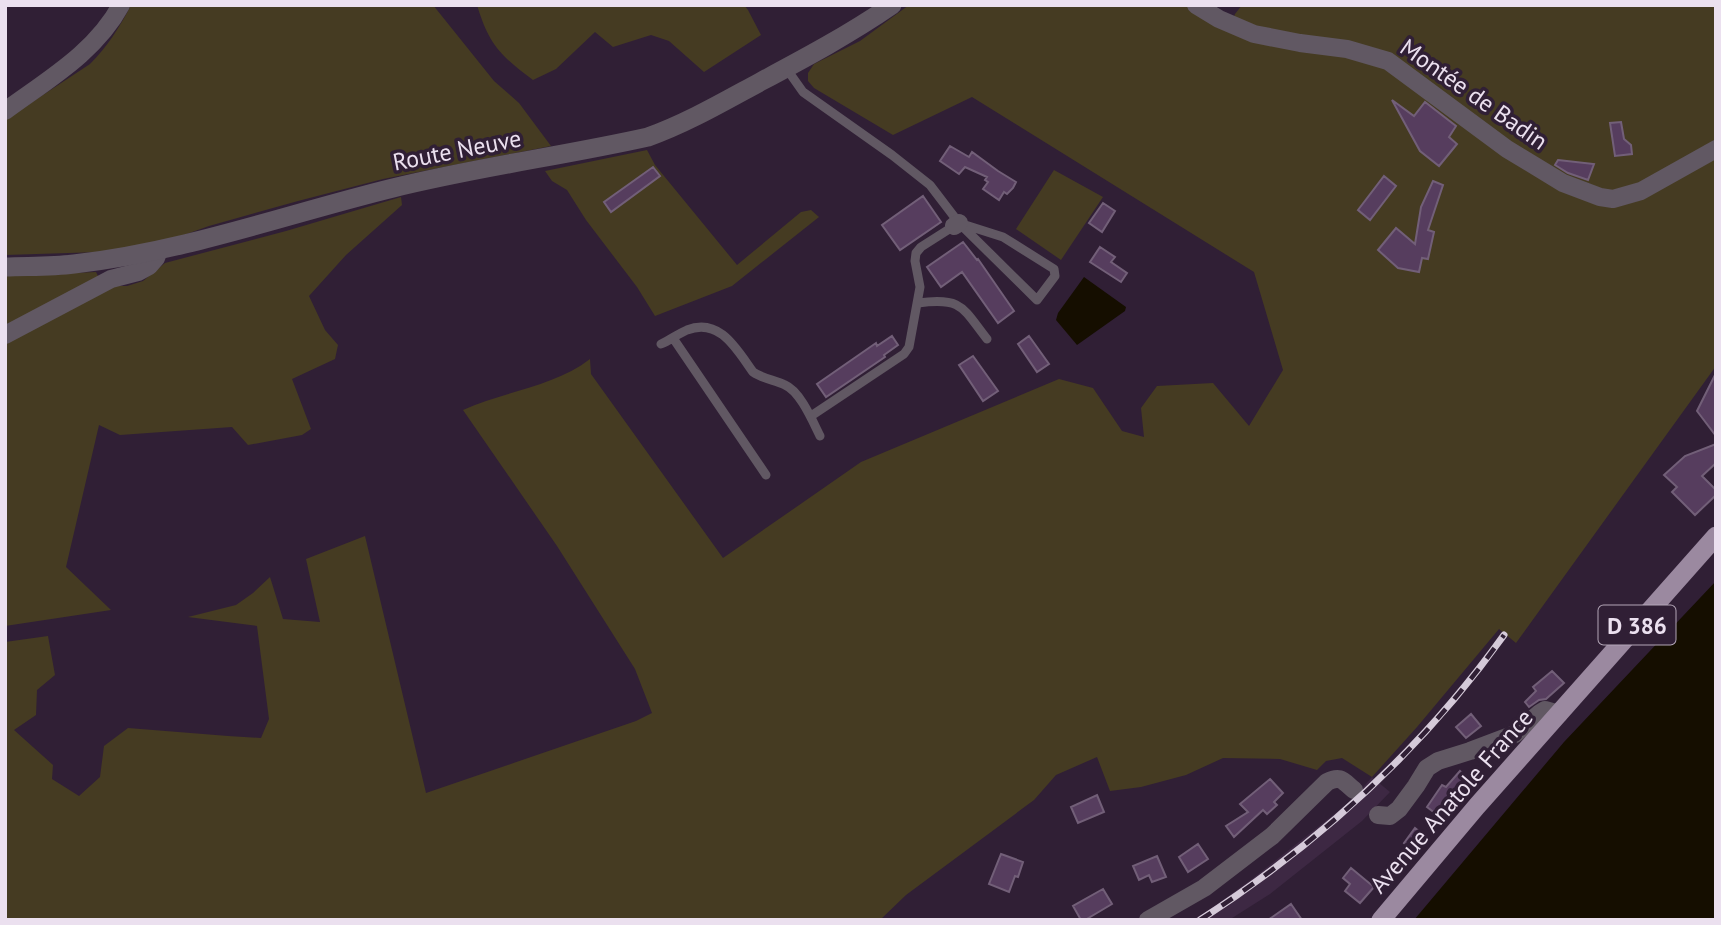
<svg xmlns="http://www.w3.org/2000/svg" width="1721" height="925" viewBox="0 0 1721 925" font-family="'PT Sans',sans-serif">
	<style>
		.built { fill: #3d2843 }
		.green { fill: #453b22 }
		.water { fill: #150e00 }
		.building { fill: #563d5e; stroke: #725f78; stroke-width: 2 }
		.lines { fill: none; stroke-linecap: round; stroke-linejoin: round }
		.service { stroke: #615863; stroke-width: 9 }
		.minor { stroke: #615863; stroke-width: 18 }
		.tertiary { stroke: #615863; stroke-width: 19 }
		.primary { stroke: #9b89a0; stroke-width: 19 }
		.rail-casing { stroke: #d5cad9; stroke-width: 7 }
		.rail { stroke: #301f35; stroke-width: 4.5; stroke-dasharray: 13; stroke-linecap: butt }
		.labels { text-anchor: middle; dominant-baseline: central; stroke-width: 7; stroke-linejoin: round; paint-order: stroke }
		.shield { fill: #301f35; stroke: #b3a6b7; stroke-width: 2 }
		.shield-label { font-size: 23px; font-weight: bold; fill: #ebe0ef }
		.street-label { font-size: 24px; fill: #ebe0ef; stroke: #301f35 }
	</style>
	<rect width="100%" height="100%" fill="#301f35"/>
	<path class="built" d="M 1372,777 L 1390,792 L 1362,821 L 1270,894 L 1229,920 L 1192,920 L 1209,910 L 1252,879 L 1351,801 Z"/>
	<path class="green" d="M 131,5 L 433,5 L 494,81 L 519,103 L 551,146 L 383,179 L 298,201 L 209,226 L 164,242 L 100,252 L 5,255 L 5,120 L 90,64 C 107,47 120,27 131,5 Z
		M 477,5 L 744,5 L 748,10 L 761,35 L 704,72 L 669,41 L 651,35 L 613,47 L 595,32 L 556,69 L 533,80 C 501,56 489,45 477,5 Z
		M 909,5 L 1185,5 L 1198,14 L 1229,29 L 1235,14 L 1242,5 L 1716,5 L 1716,366 L 1516,643 L 1499,629 L 1417,727 L 1372,777 L 1342,758 L 1326,761 L 1317,770 L 1280,759 L 1223,758 L 1186,775 L 1141,787 L 1110,791 L 1097,757 L 1056,775 L 1034,800 L 906,895 L 880,920 L 5,920 L 5,642 L 48,636 L 55,675 L 37,690 L 36,715 L 14,730 L 53,765 L 52,779 L 79,796 L 100,777 L 104,746 L 128,728 L 228,736 L 261,738 L 269,719 L 257,626 L 188,617 L 236,605 L 253,593 L 270,577 L 283,619 L 320,622 L 306,559 L 365,536 L 426,793 L 636,721 L 652,713 L 635,669 L 557,546 L 463,410 C 504,391 554,387 590,359 L 591,374 L 723,558 L 861,462 L 1059,379 L 1093,388 L 1122,431 L 1144,437 L 1141,408 L 1157,386 L 1213,383 L 1249,426 L 1283,370 L 1254,272 L 972,97 L 893,135 L 814,88 L 808,81 L 808,73 L 814,64 L 860,41 Z
		M 647,150 L 655,165 L 737,265 L 801,212 L 811,210 L 819,217 L 732,286 L 655,316 L 637,287 L 586,220 L 567,190 L 552,181 L 545,171 Z
		M 1054,170 L 1103,197 L 1061,260 L 1016,229 Z
		M 401,197 L 402,205 L 346,255 L 309,296 L 325,330 L 338,345 L 335,359 L 292,379 L 311,429 L 302,435 L 248,445 L 232,427 L 120,435 L 99,425 L 66,567 L 111,610 L 5,626 L 5,343 L 115,286 L 127,286 L 143,281 L 165,263 L 286,231 Z
		M 96,272 L 99,278 L 5,327 L 5,276 Z"/>
	<path class="water" d="M 1084,277 L 1126,307 L 1125,311 L 1077,345 L 1056,320 L 1058,313 Z
		M 1716,581 L 1716,920 L 1414,920 L 1564,742 Z"/>
	<path class="building" d="M 1392,100 L 1414,116 L 1425,102 L 1456,126 L 1449,137 L 1457,144 L 1439,166 L 1420,151 Z
		M 1621,122 L 1624,139 L 1631,145 L 1632,154 L 1615,156 L 1610,123 Z
		M 950,146 L 969,157 L 972,152 L 998,171 L 1016,182 L 1013,188 L 1007,194 L 1004,192 L 999,200 L 983,189 L 988,182 L 985,180 L 987,177 L 965,167 L 959,174 L 940,161 Z
		M 1558,160 L 1594,164 L 1588,180 L 1568,173 L 1555,165 Z
		M 653,167 L 660,176 L 611,212 L 604,202 Z
		M 1384,176 L 1396,186 L 1370,220 L 1358,210 Z
		M 1433,181 L 1443,185 L 1428,230 L 1434,232 L 1428,259 L 1422,258 L 1419,272 L 1398,268 L 1378,250 L 1396,228 L 1415,244 L 1421,207 Z
		M 923,196 L 941,222 L 900,250 L 882,225 Z
		M 1103,203 L 1115,211 L 1102,232 L 1089,223 Z
		M 963,242 L 977,260 L 978,259 L 1014,311 L 998,323 L 962,272 L 941,287 L 927,267 Z
		M 1100,247 L 1115,257 L 1111,262 L 1127,273 L 1121,282 L 1090,262 Z
		M 892,336 L 898,345 L 884,355 L 885,357 L 826,397 L 817,384 L 876,343 L 877,346 Z
		M 1029,336 L 1049,364 L 1037,372 L 1018,344 Z
		M 973,356 L 998,391 L 983,401 L 959,365 Z
		M 1716,373 L 1716,436 L 1697,411 Z
		M 1716,444 L 1716,463 L 1702,476 L 1716,490 L 1716,495 L 1695,515 L 1672,492 L 1677,487 L 1664,475 L 1685,456 Z
		M 1552,671 L 1564,683 L 1546,699 L 1539,700 L 1529,707 L 1525,702 L 1536,691 L 1533,687 Z
		M 1471,714 L 1481,726 L 1466,738 L 1456,727 Z
		M 1460,771 L 1476,785 L 1444,820 L 1427,807 L 1442,785 L 1446,787 Z
		M 1270,779 L 1283,793 L 1274,802 L 1277,805 L 1267,814 L 1263,810 L 1234,837 L 1226,826 L 1248,812 L 1240,804 Z
		M 1097,795 L 1104,812 L 1078,823 L 1071,807 Z
		M 1415,828 L 1429,839 L 1416,854 L 1404,843 Z
		M 1198,844 L 1208,859 L 1188,872 L 1179,857 Z
		M 1001,854 L 1023,862 L 1018,877 L 1015,876 L 1009,892 L 989,884 Z
		M 1157,856 L 1166,877 L 1152,882 L 1149,875 L 1139,880 L 1133,866 Z
		M 1351,868 L 1374,887 L 1360,903 L 1345,891 L 1350,884 L 1343,878 Z
		M 1103,889 L 1112,904 L 1085,920 L 1081,920 L 1073,906 Z
		M 1291,904 L 1302,920 L 1268,920 Z"/>
	<g class="lines">
		<path class="service" d="M 786,68 L 803,92 L 892,155 L 930,185 L 959,223 L 1037,300 L 1055,276 L 1054,269 L 1003,237 L 959,223
			M 918,303 C 962,297 962,307 987,339
			M 673,338 L 766,475
			M 661,344 C 670,340 678,334 687,330 C 720,317 737,350 753,372 C 763,379 775,380 785,385 C 800,391 813,422 820,436
			M 811,416 L 904,354 L 909,347 L 920,287 L 915,261 L 916,253 L 921,247 L 954,226"/>
		<path class="minor" d="M 1196,5 L 1219,19 L 1254,34 L 1300,43 L 1347,49 L 1388,61 L 1507,149 L 1563,183 L 1600,197 L 1613,199 L 1641,191 L 1716,149
			M 5,111 C 47,80 95,53 121,5
			M 954,226 L 959,223
			M 5,335 L 111,279 L 138,272 L 149,266 L 156,258 L 159,250
			M 1378,815 L 1390,816 L 1399,809 L 1416,786 L 1427,768 L 1438,761 L 1470,751 L 1515,734 L 1540,713 L 1545,710 L 1559,714
			M 1148,920 L 1204,888 L 1272,836 L 1327,782 C 1341,775 1343,781 1354,790"/>
		<path class="tertiary" d="M 5,267 C 28,266 51,267 74,264 C 183,252 287,214 393,188 C 477,167 563,156 648,137 C 687,123 723,102 760,82 C 805,58 850,34 892,5"/>
		<path class="primary" d="M 1381,920 L 1477,806 L 1716,536"/>
		<g class="rail-casing">
			<path id="rail" d="M 1200,920 C 1319,843 1421,751 1504,635"/>
		</g>
		<use href="#rail" class="rail"/>
	</g>
	<g class="labels">
		<rect class="shield" x="1598.5" y="605.5" width="77" height="39" rx="5"/>
		<g class="shield-label">
			<text x="1637" y="625">D 386</text>
		</g>
		<g class="street-label">
			<text transform="translate(1474 94) rotate(35)">Montée de Badin</text>
			<text transform="translate(457 150) rotate(-11)">Route Neuve</text>
			<text transform="translate(1451 801) rotate(-49)">Avenue Anatole France</text>
		</g>
	</g>
	<rect width="1721" height="925" fill="none" stroke="#ebe0ef" stroke-width="14"/>
</svg>
